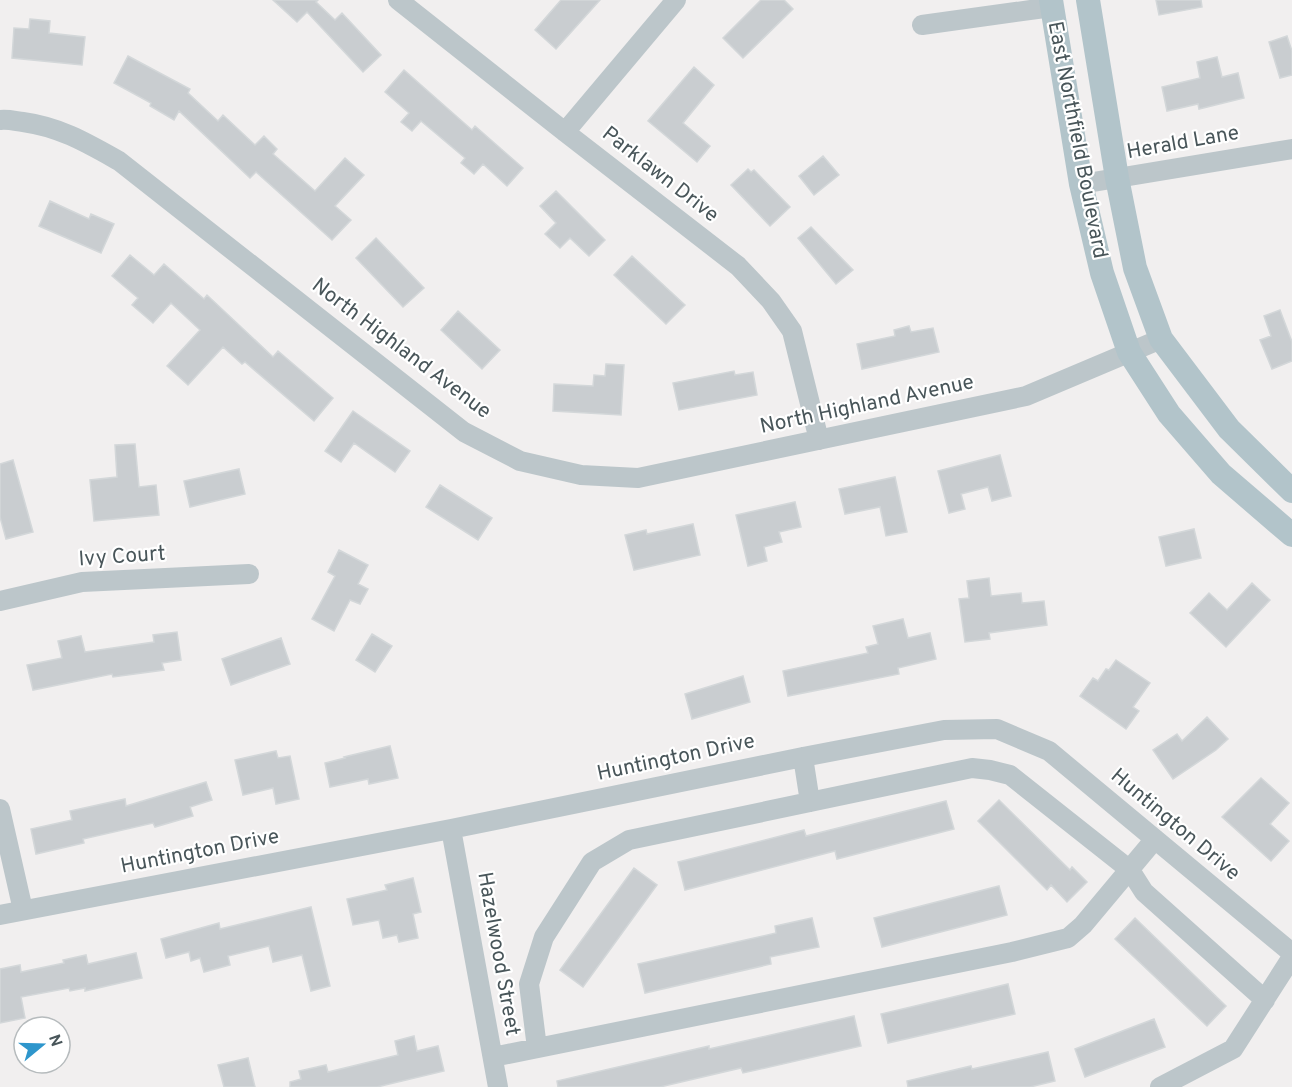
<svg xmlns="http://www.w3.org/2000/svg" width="1292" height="1087" viewBox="0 0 1292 1087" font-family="Overpass,sans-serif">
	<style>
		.building { fill: #c9cdd0; stroke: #d3d7d9; stroke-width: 1.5 }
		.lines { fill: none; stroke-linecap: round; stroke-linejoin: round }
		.minor { stroke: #bcc6ca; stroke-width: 20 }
		.major { stroke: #b2c4ca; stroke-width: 24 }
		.labels { text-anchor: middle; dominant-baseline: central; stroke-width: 4.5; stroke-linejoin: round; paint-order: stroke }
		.street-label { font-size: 21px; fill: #49565a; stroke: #fff }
	</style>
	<rect width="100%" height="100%" fill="#f1efef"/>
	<path class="building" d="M 273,0 L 318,0 L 316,2 L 335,20 L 342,13 L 381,55 L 363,72 L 307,12 L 297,22 Z
		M 561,0 L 600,0 L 556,49 L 535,30 Z
		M 761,0 L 784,0 L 793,9 L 743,58 L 723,38 Z
		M 1156,0 L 1201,0 L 1202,7 L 1159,15 Z
		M 30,19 L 50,21 L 49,33 L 85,37 L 82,65 L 12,58 L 14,28 L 29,29 Z
		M 1287,36 L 1292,51 L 1292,75 L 1280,78 L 1269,42 Z
		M 128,56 L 190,89 L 188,93 L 218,121 L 223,115 L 255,145 L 264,136 L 277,149 L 273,154 L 315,191 L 345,158 L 364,175 L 335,206 L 351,220 L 332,240 L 256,172 L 250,178 L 179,111 L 174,120 L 150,106 L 151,103 L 114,83 Z
		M 1217,57 L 1222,77 L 1238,73 L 1244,98 L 1199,109 L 1198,104 L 1167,111 L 1162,87 L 1200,78 L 1197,62 Z
		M 694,67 L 714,85 L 683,123 L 710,146 L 697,162 L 648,121 Z
		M 404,70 L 472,130 L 475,126 L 523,168 L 507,186 L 483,164 L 474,174 L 461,163 L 465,158 L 421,121 L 412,131 L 401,122 L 409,113 L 385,92 Z
		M 823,156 L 839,175 L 814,195 L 799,176 Z
		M 748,169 L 751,172 L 754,170 L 790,207 L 770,226 L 731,185 Z
		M 556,191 L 605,240 L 589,256 L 570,238 L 560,248 L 545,234 L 556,223 L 540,206 Z
		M 50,201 L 89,219 L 91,214 L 114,224 L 101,253 L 39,226 Z
		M 811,227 L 853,270 L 836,284 L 798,238 Z
		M 376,238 L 424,288 L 403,307 L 356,258 Z
		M 130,255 L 154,275 L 164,264 L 204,299 L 207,295 L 273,357 L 278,351 L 333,398 L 314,421 L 245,362 L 242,364 L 223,347 L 188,385 L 167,366 L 200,330 L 171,303 L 153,323 L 132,305 L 138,298 L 112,276 Z
		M 632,256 L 685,305 L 666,324 L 614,275 Z
		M 1280,310 L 1292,342 L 1292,361 L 1272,369 L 1260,340 L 1271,336 L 1264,316 Z
		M 458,311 L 500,350 L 482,369 L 441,330 Z
		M 909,326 L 911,332 L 933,328 L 939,352 L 862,369 L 857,344 L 895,336 L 894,330 Z
		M 606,364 L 624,365 L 621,415 L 553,411 L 554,384 L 593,386 L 594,375 L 605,376 Z
		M 734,371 L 735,375 L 753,372 L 757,395 L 679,410 L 673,383 Z
		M 353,411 L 410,451 L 395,472 L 354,443 L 341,462 L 325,451 Z
		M 135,444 L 139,487 L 156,485 L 159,515 L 94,521 L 90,480 L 117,477 L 115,445 Z
		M 1000,455 L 1011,496 L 992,501 L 988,487 L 961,494 L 965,509 L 949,513 L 938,471 Z
		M 13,460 L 33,532 L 6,539 L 0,517 L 0,464 Z
		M 239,469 L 245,494 L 190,507 L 184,481 Z
		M 895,477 L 907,532 L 886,536 L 880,507 L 845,514 L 839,489 Z
		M 440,485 L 492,518 L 478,540 L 426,507 Z
		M 795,502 L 801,527 L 779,532 L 782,542 L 764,547 L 767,561 L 748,566 L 736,515 Z
		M 693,524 L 700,555 L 634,570 L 625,535 L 646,530 L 647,534 Z
		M 1194,529 L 1201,558 L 1166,566 L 1159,537 Z
		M 339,550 L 368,565 L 358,584 L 368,589 L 360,604 L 350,600 L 334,631 L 312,619 L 335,576 L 328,572 Z
		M 989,578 L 991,596 L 1021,593 L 1022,603 L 1044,601 L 1047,625 L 989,633 L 990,639 L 965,642 L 959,599 L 969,598 L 967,581 Z
		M 1252,583 L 1270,600 L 1226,647 L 1190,613 L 1209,593 L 1227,610 Z
		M 903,619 L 908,638 L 930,633 L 936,659 L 898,668 L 899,674 L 788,696 L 783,671 L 868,653 L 866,647 L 878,644 L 873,626 Z
		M 177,632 L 181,660 L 162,663 L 164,670 L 113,677 L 112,674 L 33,690 L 27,665 L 62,658 L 58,641 L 81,636 L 85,652 L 154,642 L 153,635 Z
		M 372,634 L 392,646 L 375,672 L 356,660 Z
		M 281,638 L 290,664 L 231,685 L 222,659 Z
		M 1116,660 L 1150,683 L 1133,707 L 1139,711 L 1126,729 L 1080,696 L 1093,678 L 1098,681 L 1106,669 L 1109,670 Z
		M 743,676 L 750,702 L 692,719 L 685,694 Z
		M 1207,717 L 1228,739 L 1216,750 L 1173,779 L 1153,750 L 1177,734 L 1182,741 Z
		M 390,746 L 398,778 L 369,784 L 368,779 L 330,787 L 325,763 L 345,758 L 344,757 Z
		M 276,751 L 278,758 L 290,756 L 299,799 L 276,804 L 273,788 L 243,795 L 235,760 Z
		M 1261,778 L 1289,803 L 1270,824 L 1289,841 L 1271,861 L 1222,817 Z
		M 206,782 L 212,800 L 190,807 L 193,816 L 155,827 L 153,823 L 83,839 L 84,843 L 36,854 L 31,829 L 72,820 L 70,811 L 125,799 L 126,806 Z
		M 999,800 L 1070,870 L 1072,867 L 1087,882 L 1067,902 L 1051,885 L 1047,890 L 978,821 Z
		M 946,801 L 954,829 L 837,859 L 835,851 L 685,890 L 678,862 L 804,830 L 806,836 Z
		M 634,868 L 657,885 L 583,987 L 560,970 Z
		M 413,878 L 421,912 L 413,914 L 418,938 L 399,942 L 397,935 L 383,938 L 379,920 L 353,925 L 347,899 L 387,890 L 385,885 Z
		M 999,886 L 1007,915 L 882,947 L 874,918 Z
		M 311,907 L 330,986 L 311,991 L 302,955 L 273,962 L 269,946 L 228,956 L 230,965 L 204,972 L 200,958 L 191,961 L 189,952 L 166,958 L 161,939 L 219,923 L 220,929 Z
		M 812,918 L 819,947 L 770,957 L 771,964 L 645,993 L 638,964 L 776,933 L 775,926 Z
		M 1135,918 L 1226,1006 L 1207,1026 L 1115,939 Z
		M 136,953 L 142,978 L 85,991 L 85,988 L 70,991 L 69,988 L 21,997 L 25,1018 L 0,1023 L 0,969 L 20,965 L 21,972 L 64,963 L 63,960 L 86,955 L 88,964 Z
		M 1008,984 L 1015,1014 L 888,1043 L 881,1014 Z
		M 854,1016 L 861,1046 L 743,1073 L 741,1068 L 660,1087 L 558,1087 L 557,1081 L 709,1046 L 709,1049 Z
		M 1154,1019 L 1165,1047 L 1085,1077 L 1075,1049 Z
		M 414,1036 L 417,1051 L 438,1046 L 444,1071 L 377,1087 L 290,1087 L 290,1082 L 301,1079 L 299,1071 L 326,1065 L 328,1072 L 398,1055 L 395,1041 Z
		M 1048,1052 L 1055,1081 L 1030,1087 L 908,1087 L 907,1081 L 971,1066 L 972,1069 Z
		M 248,1058 L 255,1087 L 224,1087 L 218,1065 Z"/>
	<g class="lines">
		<path class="minor" d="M 398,0 L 565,132 L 738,266 L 771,301 L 792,331 L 819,440
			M 922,25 L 1052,7
			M 0,120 C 8,119 15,121 23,122 C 60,127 87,143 119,161 L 464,432 L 520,461 L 581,475 L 638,478 L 1026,396 L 1161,339
			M 565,132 L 676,0
			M 1081,184 L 1292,149
			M 0,601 L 82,582 L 249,574
			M 803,757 L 810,802
			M 0,809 L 23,910
			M 451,829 L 498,1087
			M 0,915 L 451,829 L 803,757 L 944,730 L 997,729 L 1049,751 L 1292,953
			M 537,1048 L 529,984 L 544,937 L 592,862 L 629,840 L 972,768 L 990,770 L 1010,775 L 1130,870 L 1144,892 L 1265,1000
			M 493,1057 L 1012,952 L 1068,938 L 1083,925 L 1155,839
			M 1160,1087 L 1233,1049 L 1292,957"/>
		<path class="major" d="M 1051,0 L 1081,184 L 1102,273 L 1129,352 L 1169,414 L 1221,474 L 1292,535
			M 1088,0 L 1117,178 L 1135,268 L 1161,339 L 1229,429 L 1292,491"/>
	</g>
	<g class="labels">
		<g class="street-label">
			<text transform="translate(1077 140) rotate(79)">East Northfield Boulevard</text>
			<text transform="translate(1183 143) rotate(-10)">Herald Lane</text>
			<text transform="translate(660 175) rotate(38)">Parklawn Drive</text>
			<text transform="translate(401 349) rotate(37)">North Highland Avenue</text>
			<text transform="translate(867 405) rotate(-12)">North Highland Avenue</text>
			<text transform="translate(122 557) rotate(-4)">Ivy Court</text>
			<text transform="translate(676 758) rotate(-12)">Huntington Drive</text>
			<text transform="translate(1175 825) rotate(40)">Huntington Drive</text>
			<text transform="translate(200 852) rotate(-11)">Huntington Drive</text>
			<text transform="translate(498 954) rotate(80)">Hazelwood Street</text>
		</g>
	</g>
	<g transform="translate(42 1045) rotate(71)"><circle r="28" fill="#ffffff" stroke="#b6bbbd" stroke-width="1.5"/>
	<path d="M0-4.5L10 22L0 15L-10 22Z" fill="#2e96cc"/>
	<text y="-9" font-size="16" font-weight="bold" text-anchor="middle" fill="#49565a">N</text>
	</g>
</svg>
